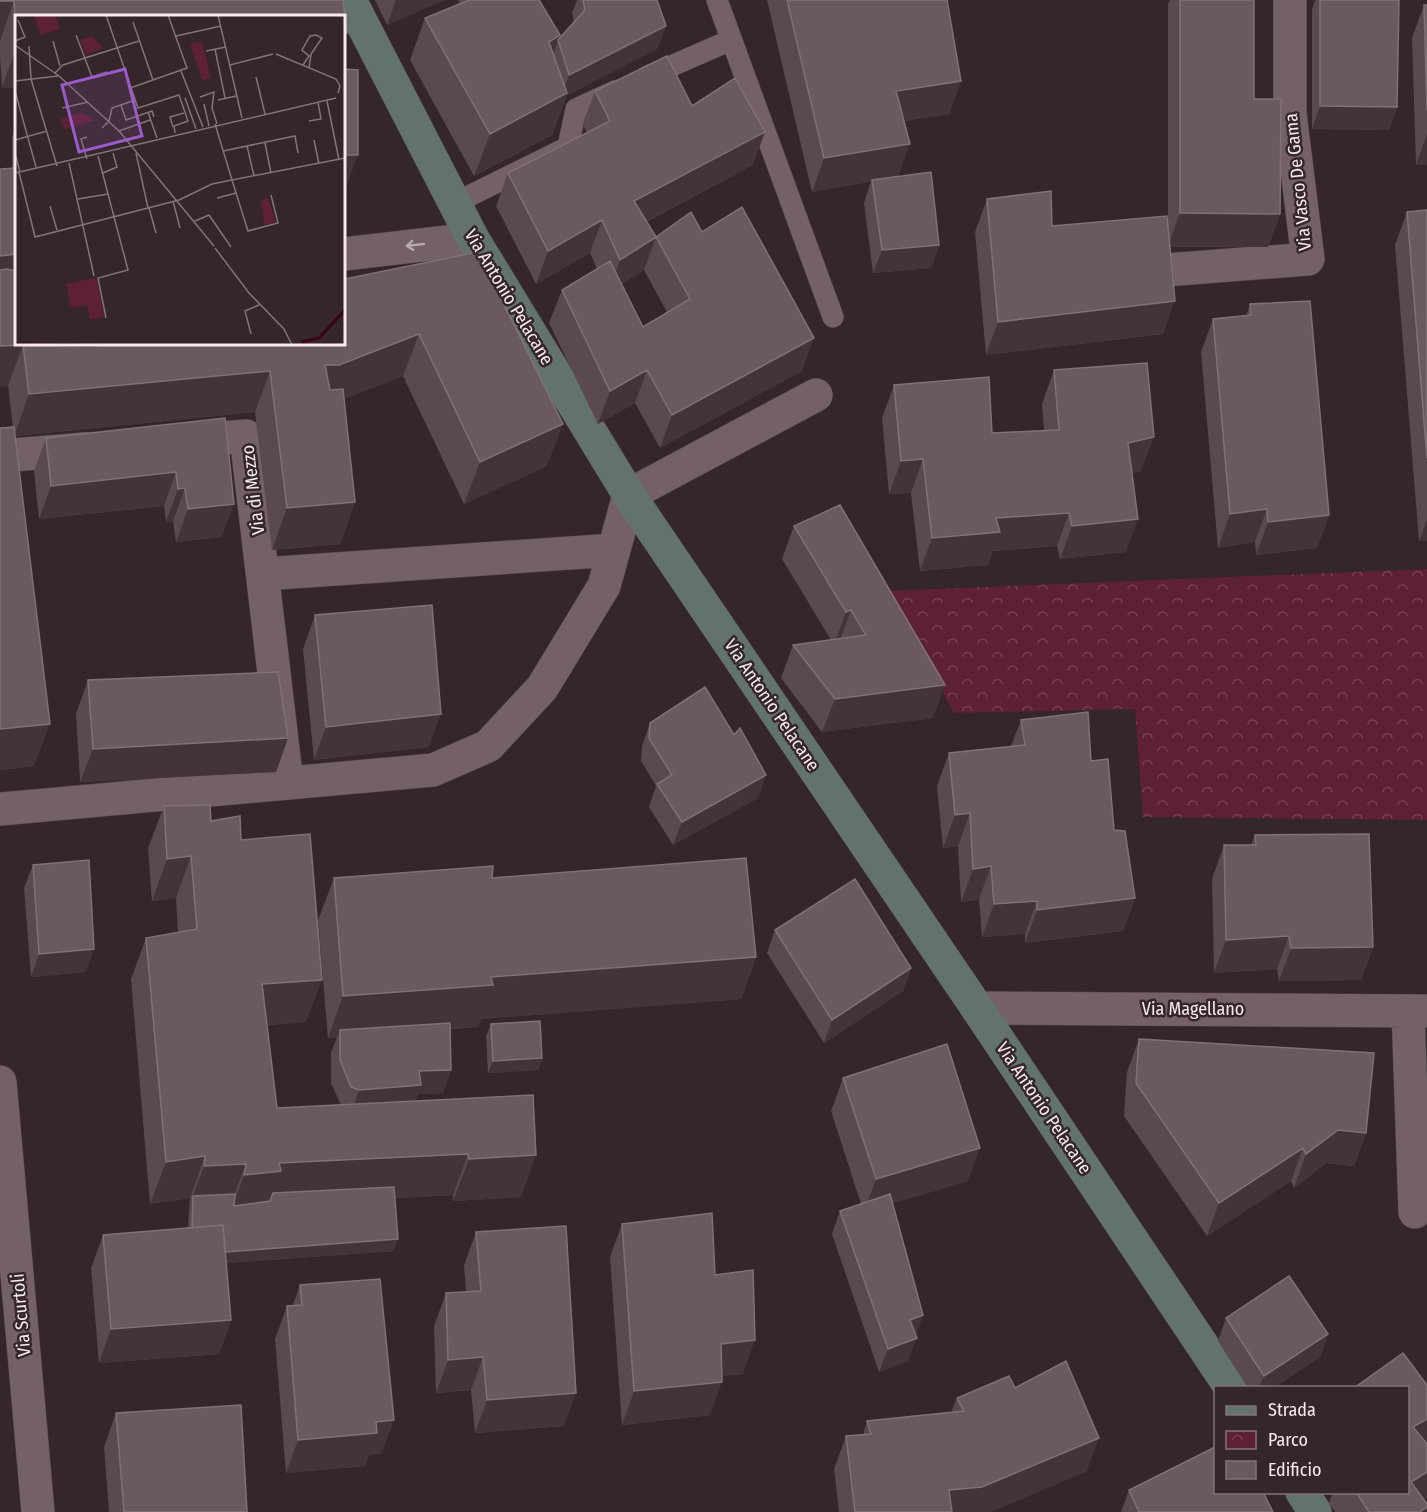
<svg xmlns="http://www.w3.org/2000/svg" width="1427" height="1512" viewBox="0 0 1427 1512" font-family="'Fira Sans Condensed',sans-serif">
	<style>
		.park { fill: url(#park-crowns) }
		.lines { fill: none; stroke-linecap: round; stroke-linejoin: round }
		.lane-casing { stroke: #504347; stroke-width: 22 }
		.street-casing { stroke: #504347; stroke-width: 34 }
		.secondary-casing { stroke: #504347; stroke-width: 34 }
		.lane { stroke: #736165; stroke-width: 21 }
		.street { stroke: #736165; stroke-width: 33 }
		.secondary { stroke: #62736e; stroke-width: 33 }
		.wall { fill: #5a494d; fill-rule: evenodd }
		.shaded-wall { fill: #443437 }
		.building { fill: #6a5a5e; stroke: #807175; stroke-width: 1.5 }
		.oneway { stroke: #baacb0 }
		.labels { text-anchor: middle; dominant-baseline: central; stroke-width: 5; stroke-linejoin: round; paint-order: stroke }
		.street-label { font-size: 18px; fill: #f5eaed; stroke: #352629 }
		.inset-river { fill: none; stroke: #360317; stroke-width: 3 }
		.inset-road { fill: none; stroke: #827477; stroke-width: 1.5 }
		.view { fill: #9a5cca; fill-opacity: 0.15; stroke: #9a5cca; stroke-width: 3 }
		.inset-edge { fill: none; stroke: #f5eaed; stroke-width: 3 }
	</style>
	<defs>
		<pattern id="park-crowns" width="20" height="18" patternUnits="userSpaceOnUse" patternTransform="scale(1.5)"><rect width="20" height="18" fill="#5e2035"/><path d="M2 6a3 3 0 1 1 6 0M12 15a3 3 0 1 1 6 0" fill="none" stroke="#764153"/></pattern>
	</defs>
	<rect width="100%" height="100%" fill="#352629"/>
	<path class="park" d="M 1427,569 L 1427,820 L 1143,817 L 1135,709 L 954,713 L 887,591 Z"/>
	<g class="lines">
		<g class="lane-casing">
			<path id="lane" d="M 717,0 L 833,317
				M 646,77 L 731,40
				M 455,203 L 568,147 L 576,109 L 615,91"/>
		</g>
		<g class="street-casing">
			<path id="street" d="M 344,254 L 473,239
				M 1166,270 L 1308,259 L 1290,113 L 1290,0
				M 181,441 L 246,436 L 287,783
				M 0,456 L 85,449
				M 263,574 L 614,550
				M 0,809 L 433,770 L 488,746 L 542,688 L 604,586 L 629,495 L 816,395
				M 977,1008 L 1427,1011
				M 1408,1011 L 1415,1212
				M 0,1082 L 38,1512"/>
		</g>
		<g class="secondary-casing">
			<path id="secondary" d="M 350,0 L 473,239 L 629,495 L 977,1008 L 1231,1388
				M 1302,1492 L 1315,1512"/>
		</g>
		<use href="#lane" class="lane"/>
		<use href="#street" class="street"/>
		<use href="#secondary" class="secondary"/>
	</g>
	<path class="wall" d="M 0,0 L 343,0 L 347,33 L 344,43 L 344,16 L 16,16 L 16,88 L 2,88 L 0,56 Z
		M 375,0 L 444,0 L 387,25 Z
		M 458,0 L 539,0 L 559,40 L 574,22 L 572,13 L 577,0 L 583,0 L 666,26 L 657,49 L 567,95 L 552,135 L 474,176 L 410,60 L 425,18 L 460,4 Z
		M 767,0 L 894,0 L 961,81 L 949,114 L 904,121 L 898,176 L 939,245 L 931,268 L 873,273 L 864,203 L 871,181 L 812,192 Z
		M 1170,0 L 1254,0 L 1254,99 L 1280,214 L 1268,247 L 1170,247 L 1163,334 L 986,355 L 975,232 L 987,199 L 1052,226 L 1168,225 L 1168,4 Z
		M 1315,0 L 1399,0 L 1397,107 L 1389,130 L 1312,129 L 1312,9 Z
		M 1424,5 L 1427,5 L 1427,165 L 1416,165 L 1412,38 Z
		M 595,91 L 692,106 L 753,165 L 646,222 L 656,237 L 702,232 L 802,371 L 660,448 L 635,403 L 598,424 L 549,323 L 562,290 L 597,269 L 590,253 L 536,284 L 496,206 L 508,173 L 587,133 L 583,124 ZM 644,270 L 667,312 L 643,327 L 622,284 Z
		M 16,126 L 16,344 L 344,344 L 478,252 L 547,466 L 464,504 L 403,376 L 344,399 L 355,502 L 340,544 L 272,550 L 255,412 L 15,436 L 34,766 L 0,770 L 0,428 L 13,427 L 8,386 L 0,387 L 0,169 L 12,168 L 12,137 Z
		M 1427,210 L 1427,541 L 1419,541 L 1395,245 L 1407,212 Z
		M 1250,304 L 1329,515 L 1317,548 L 1256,555 L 1255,542 L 1218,548 L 1201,352 L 1213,319 L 1246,316 Z
		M 1054,370 L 1141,471 L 1132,473 L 1126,552 L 1060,559 L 1057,546 L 993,551 L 988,565 L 920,571 L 911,493 L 889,494 L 882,418 L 894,385 L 992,433 L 1044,430 L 1042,404 Z
		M 225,418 L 222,537 L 176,542 L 173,521 L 166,522 L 164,506 L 39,519 L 34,471 L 46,438 Z
		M 794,526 L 933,718 L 822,732 L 781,678 L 793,645 L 831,640 L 782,559 Z
		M 315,615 L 429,747 L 314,760 L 303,649 Z
		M 88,680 L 288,738 L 276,772 L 80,782 L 76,714 Z
		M 1021,720 L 1091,761 L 1114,830 L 1135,898 L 1123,931 L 1025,943 L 1025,934 L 982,937 L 979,899 L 961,902 L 958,846 L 943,848 L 937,786 L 949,753 L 1011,746 Z
		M 650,723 L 734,735 L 766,775 L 758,798 L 673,845 L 649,807 L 656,786 L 641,761 L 642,746 Z
		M 164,806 L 211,821 L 241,840 L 306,1022 L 267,1025 L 277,1108 L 341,1105 L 331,1083 L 331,1053 L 337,1037 L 328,1038 L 318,920 L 334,878 L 492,878 L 756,957 L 741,999 L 481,1019 L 478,1027 L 450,1029 L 451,1070 L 443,1093 L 418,1094 L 415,1101 L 521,1197 L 453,1201 L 453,1195 L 395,1198 L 394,1251 L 226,1263 L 231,1320 L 219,1354 L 99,1363 L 91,1268 L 103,1235 L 188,1228 L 190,1198 L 150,1204 L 131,979 L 146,938 L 178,932 L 176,898 L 152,901 L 148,848 Z
		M 1255,835 L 1373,947 L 1361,980 L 1279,981 L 1277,969 L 1214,973 L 1212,879 L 1224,845 L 1251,845 Z
		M 33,865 L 86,972 L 31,977 L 24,888 Z
		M 775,930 L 911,968 L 903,991 L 824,1043 L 767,953 Z
		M 491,1024 L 542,1058 L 538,1070 L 488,1073 L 486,1036 Z
		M 1139,1039 L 1366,1133 L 1354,1166 L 1326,1163 L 1294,1188 L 1291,1181 L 1207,1236 L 1124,1116 L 1127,1072 Z
		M 843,1078 L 968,1181 L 893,1203 L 923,1315 L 916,1335 L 908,1361 L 879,1372 L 832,1234 L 840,1211 L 861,1204 L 831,1111 Z
		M 622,1224 L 715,1275 L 743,1374 L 722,1376 L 710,1415 L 622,1425 L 610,1257 Z
		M 476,1232 L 564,1426 L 475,1433 L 471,1390 L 436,1393 L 434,1326 L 446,1293 L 466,1292 L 464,1265 Z
		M 300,1285 L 382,1453 L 369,1455 L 365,1466 L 286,1473 L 275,1339 L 287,1306 L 293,1305 Z
		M 1226,1318 L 1328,1334 L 1320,1357 L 1273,1388 L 1248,1388 L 1218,1341 Z
		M 1427,1385 L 1427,1497 L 1423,1500 L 1427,1509 L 1426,1512 L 1335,1512 L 1329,1503 L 1333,1492 L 1407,1492 Z
		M 1015,1388 L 1087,1471 L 990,1512 L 839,1512 L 834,1469 L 846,1436 L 863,1435 L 867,1421 L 951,1413 L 957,1398 Z
		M 116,1413 L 247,1512 L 109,1512 L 104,1447 Z
		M 1129,1490 L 1273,1512 L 1121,1512 Z"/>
	<path class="shaded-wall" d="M 396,0 L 444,0 L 387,25 Z
		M 0,1 L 14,1 L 0,41 Z
		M 666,26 L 657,49 L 567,95 L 552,135 L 474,176 L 490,134 L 561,96 L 569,75 Z
		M 344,33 L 347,33 L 344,43 Z
		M 560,35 L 545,77 L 549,42 Z
		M 16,48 L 16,88 L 2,88 Z
		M 961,81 L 949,114 L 884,124 L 896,91 Z
		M 1320,106 L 1397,107 L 1389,130 L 1312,129 Z
		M 765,132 L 753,165 L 622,234 L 634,201 Z
		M 1427,134 L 1427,165 L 1416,165 Z
		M 910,144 L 898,177 L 812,192 L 824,158 Z
		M 344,155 L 358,155 L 346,188 L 344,188 Z
		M 1180,213 L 1280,214 L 1268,247 L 1168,247 Z
		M 602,220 L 590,253 L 536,284 L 548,251 Z
		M 656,237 L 644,270 L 608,293 L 620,260 Z
		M 939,245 L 931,268 L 873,273 L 882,250 Z
		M 16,254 L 16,285 L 0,288 L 0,256 Z
		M 1175,301 L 1163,334 L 986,355 L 998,322 Z
		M 419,334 L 403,376 L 324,407 L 325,365 Z
		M 814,338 L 802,371 L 660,448 L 672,415 Z
		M 23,345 L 8,386 L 0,387 L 0,346 Z
		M 647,370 L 635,403 L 598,424 L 610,391 Z
		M 270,371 L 255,412 L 14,436 L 29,394 Z
		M 563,424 L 547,466 L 464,504 L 480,462 Z
		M 1154,437 L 1141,471 L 1116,477 L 1128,443 Z
		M 923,459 L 911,493 L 889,494 L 901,461 Z
		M 176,472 L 164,506 L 39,519 L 51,486 Z
		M 185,488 L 173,521 L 166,522 L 178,489 Z
		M 355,502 L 340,544 L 272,550 L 287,508 Z
		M 234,504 L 222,537 L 176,542 L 188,509 Z
		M 1267,509 L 1255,542 L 1218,548 L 1230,514 Z
		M 1069,513 L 1057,546 L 993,551 L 988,565 L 920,571 L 932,538 L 996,518 Z
		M 1329,515 L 1317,548 L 1256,555 L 1268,522 Z
		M 1138,519 L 1126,552 L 1060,559 L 1072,526 Z
		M 1427,520 L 1427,541 L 1419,541 Z
		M 851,610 L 839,643 L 834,645 L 846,612 Z
		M 945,685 L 933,718 L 822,732 L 835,699 Z
		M 441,714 L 429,747 L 314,760 L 326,727 Z
		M 50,724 L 34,766 L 0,770 L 0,729 Z
		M 288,738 L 276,772 L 80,782 L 93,749 Z
		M 766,775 L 758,798 L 673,845 L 682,822 Z
		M 970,813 L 958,846 L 943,848 L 955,815 Z
		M 191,856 L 176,898 L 152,901 L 167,859 Z
		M 991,866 L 979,899 L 961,902 L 973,869 Z
		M 1135,898 L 1123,931 L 1025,943 L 1037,910 Z
		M 1037,901 L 1025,934 L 982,937 L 994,904 Z
		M 1289,936 L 1277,969 L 1214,973 L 1226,940 Z
		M 1373,947 L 1361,980 L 1279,981 L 1291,948 Z
		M 94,949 L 86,972 L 31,977 L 39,954 Z
		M 756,957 L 741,999 L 481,1019 L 478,1027 L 340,1037 L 340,1030 L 337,1037 L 328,1038 L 343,996 L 491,977 Z
		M 911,968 L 903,991 L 824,1043 L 832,1020 Z
		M 322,980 L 306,1022 L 247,1026 L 262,984 Z
		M 542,1058 L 538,1070 L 488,1073 L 493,1061 Z
		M 451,1070 L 443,1093 L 418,1094 L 412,1108 L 351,1113 L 359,1090 L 419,1071 Z
		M 1338,1130 L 1366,1133 L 1354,1166 L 1326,1163 L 1294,1188 L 1306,1154 Z
		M 980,1148 L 968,1181 L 864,1212 L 876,1179 Z
		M 1303,1148 L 1291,1181 L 1207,1236 L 1219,1203 Z
		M 468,1154 L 453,1195 L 269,1205 L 229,1217 L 244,1175 L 279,1163 Z
		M 536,1155 L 521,1197 L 453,1201 L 469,1159 Z
		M 205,1156 L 190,1198 L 150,1204 L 166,1162 Z
		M 246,1164 L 230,1206 L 193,1196 L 204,1166 Z
		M 398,1239 L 394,1251 L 211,1264 L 215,1252 Z
		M 923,1315 L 915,1338 L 910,1320 Z
		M 231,1320 L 219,1354 L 99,1363 L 111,1329 Z
		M 1328,1334 L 1320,1357 L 1273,1388 L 1259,1388 L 1264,1376 Z
		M 917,1338 L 908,1361 L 879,1372 L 888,1349 Z
		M 755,1340 L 743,1374 L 709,1377 L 721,1344 Z
		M 483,1357 L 471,1390 L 436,1393 L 448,1360 Z
		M 722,1382 L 710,1415 L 622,1425 L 634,1391 Z
		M 576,1393 L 564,1426 L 475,1433 L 487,1400 Z
		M 1427,1419 L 1427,1445 L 1413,1427 Z
		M 394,1420 L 382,1453 L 369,1455 L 365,1466 L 286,1473 L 298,1440 L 376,1422 Z
		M 1099,1438 L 1087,1471 L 990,1512 L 941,1512 L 949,1490 Z
		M 1427,1472 L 1427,1497 L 1404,1512 L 1411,1482 Z
		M 1427,1507 L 1426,1512 L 1420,1512 Z"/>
	<path class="building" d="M 0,0 L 343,0 L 347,33 L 344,33 L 344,16 L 16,16 L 16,35 L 14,1 L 0,1 Z
		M 469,0 L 539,0 L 560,35 L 549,42 L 567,93 L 490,134 L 425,18 Z
		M 583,0 L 657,0 L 666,26 L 569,75 L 558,40 L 585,10 Z
		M 787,0 L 947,0 L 961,81 L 896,91 L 910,144 L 824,158 Z
		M 1180,0 L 1254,0 L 1254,99 L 1281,99 L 1280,214 L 1180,213 Z
		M 1320,0 L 1399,0 L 1397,107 L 1320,106 Z
		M 1424,5 L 1427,5 L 1427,110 Z
		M 667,56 L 692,106 L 735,78 L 765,132 L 634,201 L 656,237 L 691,212 L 702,232 L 742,207 L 814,338 L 672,415 L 647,370 L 610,391 L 562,290 L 610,261 L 643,327 L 690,299 L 656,237 L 620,260 L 602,220 L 548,251 L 508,173 L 610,121 L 595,91 Z
		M 344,69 L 358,70 L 358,155 L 344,155 Z
		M 16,168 L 16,254 L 0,256 L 0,169 Z
		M 931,172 L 939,245 L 882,250 L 872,180 Z
		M 1051,191 L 1052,226 L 1167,216 L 1175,301 L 998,322 L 987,199 Z
		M 1427,210 L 1427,458 L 1407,212 Z
		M 478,252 L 563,424 L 480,462 L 419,334 L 339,365 L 325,365 L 330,390 L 343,389 L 355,502 L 287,508 L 270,371 L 29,394 L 23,345 L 0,346 L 0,270 L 7,269 L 16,271 L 16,344 L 344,344 L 344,279 Z
		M 1310,301 L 1329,515 L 1268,522 L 1267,509 L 1230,514 L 1213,319 L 1251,315 L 1250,304 Z
		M 1147,363 L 1154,437 L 1128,443 L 1138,519 L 1072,526 L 1069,513 L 996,518 L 1000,532 L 932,538 L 923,459 L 901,461 L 894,385 L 989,377 L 992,433 L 1059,430 L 1054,370 Z
		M 225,418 L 234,504 L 188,509 L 185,488 L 178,489 L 176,472 L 51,486 L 46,438 Z
		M 14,427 L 50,724 L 0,729 L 0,428 Z
		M 840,505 L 945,685 L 835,699 L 793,645 L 866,635 L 851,610 L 846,612 L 794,526 Z
		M 432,605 L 441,714 L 326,727 L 315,615 Z
		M 278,672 L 288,738 L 93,749 L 88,680 Z
		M 705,687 L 734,735 L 740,728 L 766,775 L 682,822 L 657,784 L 672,775 L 649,738 L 650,723 Z
		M 1088,712 L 1091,761 L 1108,759 L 1114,830 L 1125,831 L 1135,898 L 1037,910 L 1037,901 L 994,904 L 991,866 L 973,869 L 970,813 L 955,815 L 949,753 L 1025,745 L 1021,720 Z
		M 210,805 L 211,821 L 240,816 L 241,840 L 310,834 L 322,980 L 262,984 L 277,1108 L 533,1095 L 536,1155 L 469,1159 L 468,1154 L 279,1163 L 281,1171 L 244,1175 L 246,1164 L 204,1166 L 205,1156 L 166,1162 L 146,938 L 197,929 L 191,856 L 167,859 L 164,806 Z
		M 1369,834 L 1373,947 L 1291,948 L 1289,936 L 1226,940 L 1224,845 L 1256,845 L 1255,835 Z
		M 746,858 L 756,957 L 491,977 L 493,985 L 343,996 L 334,878 L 493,866 L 492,878 Z
		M 89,860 L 94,949 L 39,954 L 33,865 Z
		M 855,879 L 911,968 L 832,1020 L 775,930 Z
		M 540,1021 L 542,1058 L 493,1061 L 491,1024 Z
		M 450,1023 L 451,1070 L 419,1071 L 421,1085 L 359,1090 L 351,1087 L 340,1060 L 340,1030 Z
		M 1139,1039 L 1374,1053 L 1366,1133 L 1338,1130 L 1306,1154 L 1303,1148 L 1219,1203 L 1136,1083 Z
		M 947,1044 L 980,1148 L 876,1179 L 843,1078 Z
		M 394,1187 L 398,1239 L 225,1252 L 223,1225 L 192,1228 L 193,1196 L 235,1194 L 234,1206 L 270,1201 L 273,1193 Z
		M 890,1194 L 923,1315 L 910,1320 L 917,1338 L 888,1349 L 840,1211 Z
		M 712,1213 L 715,1275 L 753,1270 L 755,1340 L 721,1344 L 722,1382 L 634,1391 L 622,1224 Z
		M 223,1225 L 231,1320 L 111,1329 L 103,1235 Z
		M 566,1226 L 576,1393 L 487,1400 L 483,1357 L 448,1360 L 446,1293 L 481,1291 L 476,1232 Z
		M 1289,1276 L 1328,1334 L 1264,1376 L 1226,1318 Z
		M 380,1279 L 394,1420 L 376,1422 L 377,1433 L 298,1440 L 287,1306 L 302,1305 L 300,1285 Z
		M 1403,1353 L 1427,1385 L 1427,1419 L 1413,1427 L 1427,1444 L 1427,1472 L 1411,1482 L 1427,1504 L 1427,1507 L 1420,1512 L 1369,1512 L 1356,1492 L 1407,1492 L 1407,1388 L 1354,1388 Z
		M 1066,1361 L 1099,1438 L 982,1487 L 949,1490 L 952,1512 L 855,1512 L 846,1436 L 871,1434 L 867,1421 L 964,1411 L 957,1398 L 1009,1376 L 1015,1388 Z
		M 241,1405 L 247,1512 L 124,1512 L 116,1413 Z
		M 1215,1447 L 1215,1492 L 1263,1492 L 1273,1512 L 1139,1512 L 1129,1490 Z"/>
	<defs><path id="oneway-shaft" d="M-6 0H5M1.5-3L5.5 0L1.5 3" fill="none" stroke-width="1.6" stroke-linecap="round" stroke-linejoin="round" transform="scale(1.5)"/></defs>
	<use class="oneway" href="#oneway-shaft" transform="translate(415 245) rotate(173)"/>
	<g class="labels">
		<g class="street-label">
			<text transform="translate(1298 182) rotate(-96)">Via Vasco De Gama</text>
			<text transform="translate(509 297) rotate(59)">Via Antonio Pelacane</text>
			<text transform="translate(253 490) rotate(-97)">Via di Mezzo</text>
			<text transform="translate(772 705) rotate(56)">Via Antonio Pelacane</text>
			<text x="1193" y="1009">Via Magellano</text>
			<text transform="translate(1044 1108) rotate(56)">Via Antonio Pelacane</text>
			<text transform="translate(21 1315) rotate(-95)">Via Scurtoli</text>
		</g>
	</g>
	<g transform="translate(15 15)">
		<rect width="330" height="330" fill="#352629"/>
		<path d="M 19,0 L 40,0 L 45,14 L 25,20 Z" fill="#5e2035"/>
		<path d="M 78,263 L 82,265 L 89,302 L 75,305 L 72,290 L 56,293 L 51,269 Z" fill="#5e2035"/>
		<path d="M 77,21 L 88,33 L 71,40 L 65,25 ZM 187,27 L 196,63 L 187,65 L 175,29 ZM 67,98 L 81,105 L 49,114 L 45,103 ZM 253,183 L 261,207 L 249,210 L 246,185 Z" fill="#5e2035"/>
		<path class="inset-river" d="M 286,327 L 304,323 L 330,295M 0,329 L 82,330"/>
		<path class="inset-road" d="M 91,0 L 123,93 L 164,80 L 173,106 L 159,111 L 160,118M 203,0 L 227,103M 118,7 L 138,65M 61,20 L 77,62 L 92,57M 161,21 L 206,11M 0,26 L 10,22 L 3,5M 38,26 L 45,51M 0,30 L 44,61 L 104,116 L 199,231M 14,31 L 16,64 L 42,151M 200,34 L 210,83M 191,36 L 211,32M 261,39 L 321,64 L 325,71 L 323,78M 215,50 L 258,39M 288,50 L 294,41 L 287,35 L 295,21 L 301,20 L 307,23 L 296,39 L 294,53M 166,56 L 188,112M 40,58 L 48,50 L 124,26M 241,62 L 250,99M 0,66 L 43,61M 115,73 L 172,53 L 153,0M 0,76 L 21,152M 185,82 L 199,77 L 197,93 L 202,109M 170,83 L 181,114M 203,85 L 221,81M 312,86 L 324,145M 189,89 L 194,111M 106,90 L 111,105 L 137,96 L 139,102M 47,93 L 73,87M 133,97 L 142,123M 294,106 L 306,104 L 303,87M 158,112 L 155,102 L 169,98M 87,113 L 94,106 L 97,93 L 120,85M 104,116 L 135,105M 0,125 L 32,116M 299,125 L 304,149M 250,128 L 256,158M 232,131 L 239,161M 208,136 L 280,121 L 283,138M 0,138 L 5,157M 121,138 L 133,193M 83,141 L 113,255 L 83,263 L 91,303M 72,144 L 66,124 L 72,122M 54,148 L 79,261M 4,157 L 20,222 L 164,185 L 197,169 L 217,165 L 200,109M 0,158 L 321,83M 88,158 L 102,152 L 98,138M 256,180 L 263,208 L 233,216 L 217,165 L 330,143M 202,183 L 221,178M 63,184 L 93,179M 158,186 L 165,213M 35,191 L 42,215M 134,193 L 141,218M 180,206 L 194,200 L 216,232M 200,233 L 234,278 L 269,314 L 277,330M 236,319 L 230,296 L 244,290"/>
		<path class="view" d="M 110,54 L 127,121 L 64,137 L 47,70 Z"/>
		<rect width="330" height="330" class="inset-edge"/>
	</g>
	<rect x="1214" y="1386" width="195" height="108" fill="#352629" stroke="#827477" stroke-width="1.5"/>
	<rect x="1226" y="1406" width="30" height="9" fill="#62736e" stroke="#827477" stroke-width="1.5"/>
	<text x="1268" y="1416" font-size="18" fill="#f5eaed">Strada</text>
	<rect x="1226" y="1431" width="30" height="18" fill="url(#park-crowns)" stroke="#827477" stroke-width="1.5"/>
	<text x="1268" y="1446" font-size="18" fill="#f5eaed">Parco</text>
	<rect x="1226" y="1461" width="30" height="18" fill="#6a5a5e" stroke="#827477" stroke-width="1.5"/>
	<text x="1268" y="1476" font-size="18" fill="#f5eaed">Edificio</text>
</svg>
